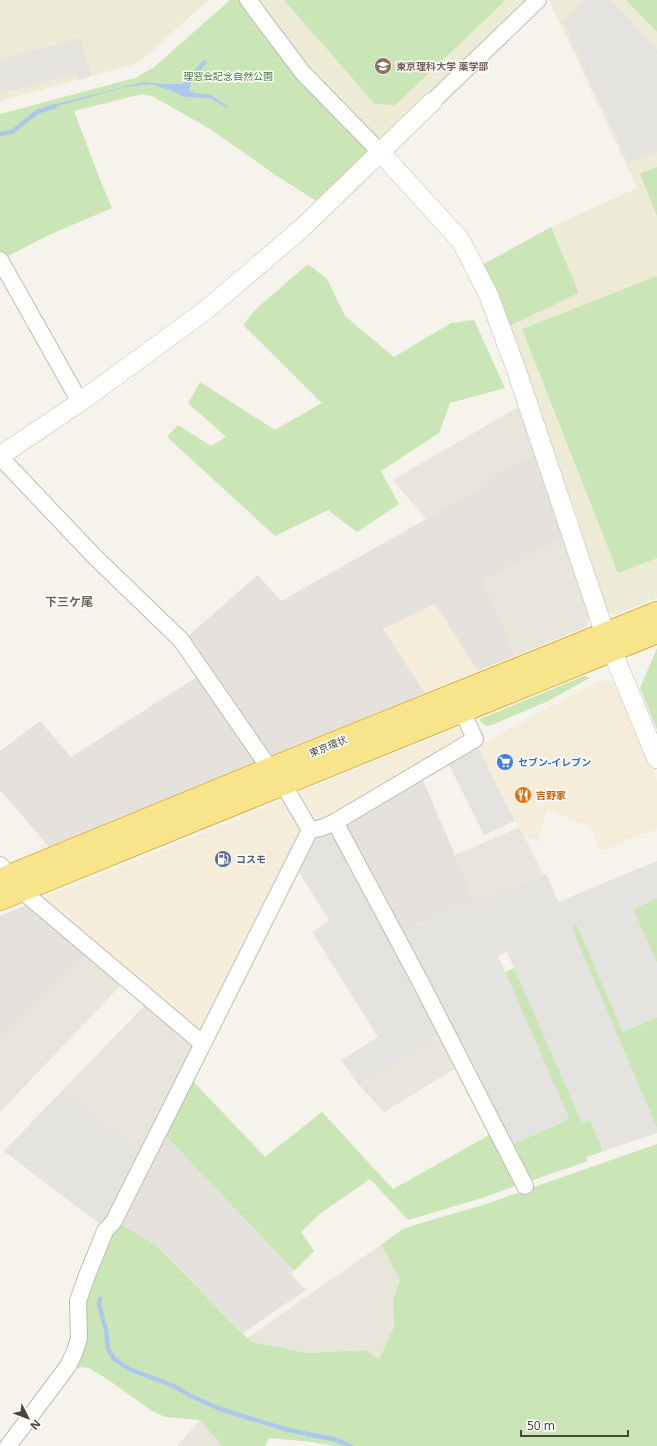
<svg xmlns="http://www.w3.org/2000/svg" width="657" height="1446" viewBox="0 0 657 1446" font-family="'Noto Sans','Noto Sans JP',sans-serif">
	<style>
		.residential { fill: #e8e6da }
		.commercial { fill: #f5edd9 }
		.industrial { fill: #e5e2dd }
		.education { fill: #edead6 }
		.green { fill: #cae6b7 }
		.parking { fill: #e4e3df }
		.water { fill: #acc9ed }
		.lines { fill: none; stroke-linecap: round; stroke-linejoin: round }
		.stream { stroke: #acc9ed; stroke-width: 4.5 }
		.minor-casing { stroke: #c0bcae; stroke-width: 18 }
		.tertiary-casing { stroke: #c0bcae; stroke-width: 20 }
		.trunk-casing { stroke: #d6b545; stroke-width: 24 }
		.minor { stroke: #fff; stroke-width: 16 }
		.tertiary { stroke: #fff; stroke-width: 19 }
		.trunk { stroke: #f8e58b; stroke-width: 22 }
		.labels { text-anchor: middle; dominant-baseline: central; stroke-width: 3; stroke-linejoin: round; paint-order: stroke }
		.education-label { font-size: 10px; font-weight: bold; fill: #785e54; stroke: #fff; text-anchor: start }
		.park-label { font-size: 10px; fill: #40792f; stroke: #fff }
		.street-label { font-size: 10px; fill: #494539; stroke: #fff }
		.shop-label { font-size: 10px; font-weight: bold; fill: #366cbe; stroke: #fff; text-anchor: start }
		.food-label { font-size: 10px; font-weight: bold; fill: #c56008; stroke: #fff; text-anchor: start }
		.service-label { font-size: 10px; font-weight: bold; fill: #4e5e75; stroke: #fff; text-anchor: start }
		.quarter-label { font-size: 12px; font-weight: bold; fill: #6b6551; stroke: #fff }
	</style>
	<rect width="100%" height="100%" fill="#f5f3ec"/>
	<path class="residential" d="M 520,406 L 538,454 L 500,472 L 481,488 L 426,519 L 393,480 Z
		M 566,537 L 591,616 L 586,627 L 515,656 L 483,580 Z
		M 520,827 L 543,874 L 476,904 L 455,855 Z
		M 86,952 L 123,983 L 0,1112 L 0,1036 Z
		M 147,1003 L 193,1045 L 139,1153 L 63,1090 Z
		M 444,1032 L 461,1065 L 384,1112 L 359,1085 Z
		M 381,1245 L 400,1279 L 393,1301 L 394,1327 L 379,1359 L 365,1350 L 308,1353 L 251,1342 L 247,1338 Z
		M 200,1420 L 222,1446 L 177,1446 Z"/>
	<path class="commercial" d="M 435,604 L 478,671 L 425,693 L 383,629 Z
		M 600,680 L 614,684 L 644,749 L 657,780 L 657,828 L 600,851 L 591,828 L 548,809 L 537,842 L 523,835 L 478,746 Z
		M 457,728 L 461,731 L 461,738 L 322,823 L 312,823 L 295,794 Z
		M 286,799 L 301,830 L 199,1032 L 38,900 Z"/>
	<path class="industrial" d="M 538,454 L 566,537 L 483,580 L 515,656 L 478,671 L 435,604 L 383,629 L 425,693 L 270,757 L 188,636 L 258,575 L 281,601 L 481,488 L 500,472 Z
		M 200,675 L 258,762 L 49,847 L 0,790 L 0,751 L 40,721 L 71,757 Z
		M 422,778 L 476,904 L 463,909 L 461,905 L 399,933 L 340,825 Z
		M 29,904 L 86,952 L 0,1036 L 0,916 Z
		M 166,1136 L 294,1271 L 291,1274 L 306,1290 L 243,1333 L 155,1244 L 120,1224 Z"/>
	<path class="education" d="M 0,0 L 208,0 L 142,60 L 131,65 L 0,101 Z
		M 256,0 L 527,0 L 384,139 L 377,139 L 303,61 Z
		M 549,0 L 657,0 L 657,598 L 615,615 L 605,610 L 577,517 L 553,448 L 507,327 L 579,293 L 551,227 L 637,188 Z"/>
	<path class="green" d="M 230,0 L 241,0 L 372,151 L 318,202 L 277,176 L 210,129 L 152,96 L 142,94 L 74,111 L 101,182 L 112,208 L 49,235 L 0,260 L 0,114 L 135,78 L 153,68 Z
		M 284,0 L 506,0 L 395,105 L 375,104 Z
		M 626,0 L 657,0 L 657,32 Z
		M 657,167 L 657,216 L 640,174 Z
		M 551,227 L 579,293 L 507,327 L 482,265 Z
		M 308,264 L 327,279 L 345,316 L 394,357 L 451,323 L 474,320 L 505,388 L 450,403 L 439,433 L 381,471 L 399,504 L 357,532 L 328,510 L 275,536 L 167,437 L 178,425 L 211,446 L 226,437 L 188,403 L 200,382 L 275,430 L 322,403 L 243,325 L 255,310 Z
		M 657,276 L 657,558 L 618,573 L 522,329 Z
		M 657,648 L 657,730 L 640,688 Z
		M 584,676 L 590,678 L 548,701 L 492,725 L 486,726 L 481,722 L 480,719 Z
		M 657,898 L 657,964 L 633,909 Z
		M 574,925 L 576,925 L 578,927 L 623,1032 L 657,1017 L 657,1129 L 572,929 Z
		M 515,968 L 582,1123 L 588,1120 L 591,1122 L 602,1148 L 601,1152 L 586,1157 L 588,1161 L 530,1181 L 509,1146 L 569,1119 L 505,972 Z
		M 193,1081 L 265,1157 L 322,1112 L 393,1189 L 495,1132 L 518,1180 L 515,1186 L 482,1198 L 408,1220 L 370,1179 L 321,1213 L 301,1232 L 314,1251 L 294,1271 L 166,1136 Z
		M 657,1144 L 657,1446 L 336,1446 L 312,1442 L 269,1438 L 265,1446 L 222,1446 L 200,1420 L 165,1417 L 152,1411 L 107,1379 L 89,1368 L 82,1367 L 70,1371 L 84,1302 L 109,1233 L 120,1224 L 155,1244 L 251,1342 L 308,1353 L 365,1350 L 379,1359 L 394,1327 L 393,1301 L 400,1279 L 381,1245 L 401,1230 L 418,1224 L 486,1204 Z"/>
	<path class="parking" d="M 583,0 L 611,0 L 657,49 L 657,151 L 628,163 L 563,22 Z
		M 81,38 L 91,76 L 79,80 L 76,73 L 0,93 L 0,60 Z
		M 478,746 L 515,821 L 484,835 L 448,763 Z
		M 333,829 L 444,1032 L 359,1085 L 341,1060 L 378,1037 L 312,932 L 329,920 L 297,869 L 311,844 L 317,838 Z
		M 657,861 L 657,898 L 633,909 L 657,964 L 657,1017 L 623,1032 L 578,927 L 576,925 L 574,925 L 572,929 L 657,1129 L 657,1133 L 601,1152 L 602,1148 L 591,1122 L 588,1120 L 582,1123 L 507,952 L 498,956 L 569,1119 L 509,1146 L 399,933 L 462,905 L 464,909 L 546,873 L 558,902 Z
		M 63,1090 L 139,1153 L 103,1223 L 99,1223 L 69,1201 L 4,1151 Z"/>
	<path class="water" d="M 203,60 L 206,60 L 207,63 C 200,71 189,80 189,91 L 195,93 L 211,95 L 227,106 L 228,107 L 227,108 L 210,98 L 185,97 L 172,91 L 151,84 L 126,87 L 50,108 L 49,106 L 143,82 L 161,84 L 183,84 Z"/>
	<g class="lines">
		<path class="stream" d="M 0,134 L 12,132 L 37,112 L 55,106
			M 100,1299 L 99,1305 L 106,1330 L 108,1349 L 114,1359 L 131,1370 L 172,1385 L 191,1396 L 220,1409 L 288,1430 L 337,1440 L 351,1446"/>
		<g class="minor-casing">
			<path id="minor" d="M 248,0 L 303,73 L 381,153
				M 432,102 L 538,0
				M 0,260 L 80,402
				M 0,457 L 94,556 L 181,640 L 270,769 L 283,784 L 310,830
				M 335,822 L 420,981 L 525,1186
				M 310,830 L 321,828 L 335,822 L 475,739 L 462,711
				M 0,865 L 21,890 L 203,1044
				M 8,1446 L 68,1366 L 75,1351 L 79,1338 L 78,1301 L 86,1278 L 105,1231 L 114,1221 L 310,830"/>
		</g>
		<g class="tertiary-casing">
			<path id="tertiary" d="M 381,153 L 461,241 L 489,296 L 516,369 L 605,634 L 657,759
				M 0,456 L 80,402 L 206,310 L 302,228 L 432,102"/>
		</g>
		<g class="trunk-casing">
			<path id="trunk" d="M 0,880 L 270,769 L 657,613
				M 0,899 L 657,632"/>
		</g>
		<use href="#minor" class="minor"/>
		<use href="#tertiary" class="tertiary"/>
		<use href="#trunk" class="trunk"/>
	</g>
	<defs>
		<g id="university-disc" transform="scale(0.9)"><circle r="9.5" fill="#8d6e63" stroke="#fff"/><path d="M0-5L7-2L0 1L-7-2ZM-4 1L0 2.5L4 1V4Q0 6-4 4Z" fill="#fff"/></g>
		<g id="supermarket-disc" transform="scale(0.9)"><circle r="9.5" fill="#3f7fe0" stroke="#fff"/><path d="M-6-5.5h2.5l.6 2H6L4.5 2H-2.5L-4.4-4H-6ZM-1.5 3.2a1.3 1.3 0 1 0 .1 0ZM3 3.2a1.3 1.3 0 1 0 .1 0Z" fill="#fff"/></g>
		<g id="restaurant-disc" transform="scale(0.9)"><circle r="9.5" fill="#e8710a" stroke="#fff"/><path d="M-5-6h1v4h1v-4h1v4h1v-4h1v5L-1.5 .5V6h-2V.5L-5-1ZM5-6V6H3V1.5H1.5Q1.5-4 5-6Z" fill="#fff"/></g>
		<g id="fuel-disc" transform="scale(0.9)"><circle r="9.5" fill="#5c6f8a" stroke="#fff"/><path d="M-5.5-6h7V0h2V4h1.3V-2.5L3-4.5l.8-.8L6-3V5H2.5V1h-1V6h-7ZM-4.2-4.7v3.2H.2V-4.7Z" fill="#fff"/></g>
	</defs>
	<g fill-rule="evenodd">
		<use href="#university-disc" x="383" y="66"/>
		<use href="#supermarket-disc" x="505" y="762"/>
		<use href="#restaurant-disc" x="523" y="795"/>
		<use href="#fuel-disc" x="223" y="859"/>
	</g>
	<g class="labels">
		<g class="education-label">
			<text x="396" y="66">東京理科大学 薬学部</text>
		</g>
		<g class="park-label">
			<text x="228" y="76">理窓会記念自然公園</text>
		</g>
		<g class="street-label">
			<text transform="translate(328 746) rotate(-22)">東京環状</text>
		</g>
		<g class="shop-label">
			<text x="518" y="762">セブン-イレブン</text>
		</g>
		<g class="food-label">
			<text x="536" y="795">吉野家</text>
		</g>
		<g class="service-label">
			<text x="236" y="859">コスモ</text>
		</g>
		<g class="quarter-label">
			<text x="69" y="601">下三ケ尾</text>
		</g>
	</g>
	<g transform="translate(28 1418) rotate(132)" stroke="#ffffff" stroke-width="3" paint-order="stroke">
	<path d="M0-3L7 15L0 10L-7 15Z" fill="#494539"/>
	<text y="-6" font-size="11" font-weight="bold" text-anchor="middle" fill="#494539">N</text>
	</g>
	<path d="M521 1430v6h107v-6" fill="none" stroke="#494539" stroke-width="2"/>
	<text x="527" y="1430" font-size="12" fill="#494539" stroke="#ffffff" stroke-width="3" paint-order="stroke">50 m</text>
</svg>
